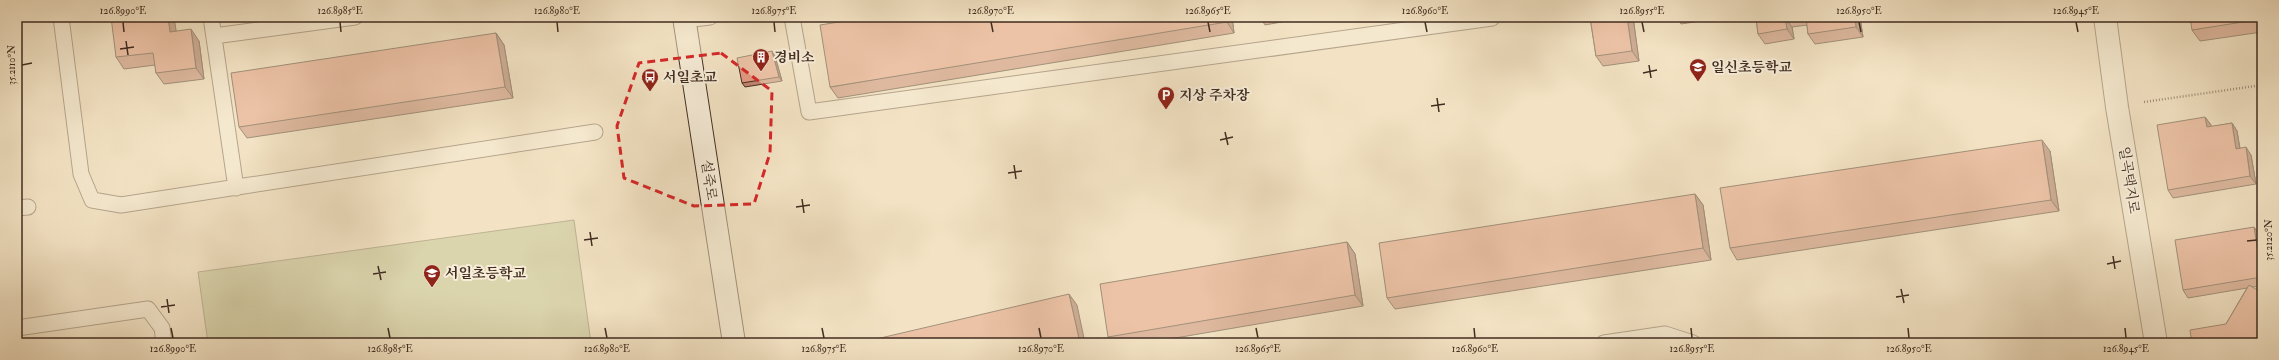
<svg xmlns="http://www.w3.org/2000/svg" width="2279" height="360" viewBox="0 0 2279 360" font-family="'IM FELL Double Pica','Noto Serif KR',serif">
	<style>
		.grass { fill: #bec392; stroke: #80785a }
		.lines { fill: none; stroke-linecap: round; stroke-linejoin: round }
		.service-casing { stroke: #6e5a4a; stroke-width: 17 }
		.minor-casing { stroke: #6e5a4a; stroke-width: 24 }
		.secondary-casing { stroke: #412d21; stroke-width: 24 }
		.path { stroke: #412d21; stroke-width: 2.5; stroke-dasharray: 1 2; stroke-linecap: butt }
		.service { stroke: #f7edd9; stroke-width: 15 }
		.minor { stroke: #f7edd9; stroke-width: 22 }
		.secondary { stroke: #f7edd9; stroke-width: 22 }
		.wall { fill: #c68572; stroke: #412d21 }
		.shaded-wall { fill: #a16c5c; stroke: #412d21 }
		.building { fill: #e69b84; stroke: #412d21 }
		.marked { fill: none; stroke: #d62828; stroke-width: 3; stroke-dasharray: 8 5; stroke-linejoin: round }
		.ticks { fill: none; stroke: #412d21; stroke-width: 1.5 }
		.labels { text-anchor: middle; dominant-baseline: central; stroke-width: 4; stroke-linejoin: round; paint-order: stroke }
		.poi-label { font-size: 14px; font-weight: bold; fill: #412d21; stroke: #f7edd9; text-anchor: start }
		.street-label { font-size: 14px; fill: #412d21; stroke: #f7edd9 }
		.neatline { fill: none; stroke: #412d21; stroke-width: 1.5 }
		.ticks-label { font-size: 10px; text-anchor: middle; fill: #412d21 }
	</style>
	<rect width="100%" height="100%" fill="#f3e3c4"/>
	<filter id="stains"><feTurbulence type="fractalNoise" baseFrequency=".005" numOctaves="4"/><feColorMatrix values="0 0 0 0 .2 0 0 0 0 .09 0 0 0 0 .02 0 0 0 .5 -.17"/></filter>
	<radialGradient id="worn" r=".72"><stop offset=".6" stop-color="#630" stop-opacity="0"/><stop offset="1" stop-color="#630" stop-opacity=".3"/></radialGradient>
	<path class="grass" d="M 574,220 L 591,343 L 208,343 L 198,272 Z"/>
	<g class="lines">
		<g class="service-casing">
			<path id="service" d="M 61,17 L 81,174 L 92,200 L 121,205 L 595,132
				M 211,17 L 236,188
				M 792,17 L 809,112 L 1492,18
				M 684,20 L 710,17
				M 214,36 L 355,17
				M 17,208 L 28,207
				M 17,328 L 148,309 L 162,328 L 164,343
				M 1604,343 L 1665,334 L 1693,343"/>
		</g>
		<g class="minor-casing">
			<path id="minor" d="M 2105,17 L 2117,107 L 2156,343"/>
		</g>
		<g class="secondary-casing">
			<path id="secondary" d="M 684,17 L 734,343"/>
		</g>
		<path class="path" d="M 2144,102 L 2262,85"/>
		<use href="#service" class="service"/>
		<use href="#minor" class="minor"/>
		<use href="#secondary" class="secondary"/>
	</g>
	<path class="wall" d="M 564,17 L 583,17 L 566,19 Z
		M 1232,17 L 1234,33 L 838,98 L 830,87 Z
		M 1260,17 L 1309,17 L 1265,25 Z
		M 1590,17 L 1633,17 L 1639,61 L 1603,66 L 1596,56 Z
		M 1676,17 L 1727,17 L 1681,24 Z
		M 1756,17 L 1860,17 L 1863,37 L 1815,44 L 1808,34 L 1807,25 L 1792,27 L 1794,39 L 1765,44 L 1758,34 Z
		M 2262,17 L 2262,32 L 2200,41 L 2192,30 Z
		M 176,31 L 199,41 L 204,79 L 164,84 L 156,73 L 155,65 L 124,69 L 116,57 Z
		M 496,33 L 504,45 L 513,98 L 247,138 L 239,127 Z
		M 775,56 L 782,81 L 745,87 L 742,83 Z
		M 2205,117 L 2211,125 L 2211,127 L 2232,123 L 2237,131 L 2240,148 L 2251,155 L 2256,184 L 2173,198 L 2168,190 Z
		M 2050,151 L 2059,211 L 1737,260 L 1730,248 Z
		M 1695,194 L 1703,205 L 1711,260 L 1395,309 L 1387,298 Z
		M 2254,227 L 2259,235 L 2262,253 L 2262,286 L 2252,287 L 2226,324 L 2247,288 L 2188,298 L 2183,290 Z
		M 1347,242 L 1355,254 L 1363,306 L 1146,343 L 1113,343 L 1108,337 Z"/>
	<path class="shaded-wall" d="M 168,17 L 174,17 L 178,43 L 170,32 Z
		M 1226,17 L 1232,17 L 1234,33 L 1227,22 Z
		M 1627,17 L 1633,17 L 1639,61 L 1632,51 Z
		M 1855,17 L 1860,17 L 1863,37 L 1856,27 Z
		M 1785,18 L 1792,27 L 1794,39 L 1787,29 Z
		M 191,29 L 199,41 L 204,79 L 196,68 Z
		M 496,33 L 504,45 L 513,98 L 505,87 Z
		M 772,51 L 775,56 L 782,81 L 779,77 Z
		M 2205,117 L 2211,125 L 2212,135 L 2207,127 Z
		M 2232,123 L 2237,131 L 2241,157 L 2236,149 Z
		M 2042,140 L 2050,151 L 2059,211 L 2051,200 Z
		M 2246,147 L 2251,155 L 2256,184 L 2250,176 Z
		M 1695,194 L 1703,205 L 1711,260 L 1703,248 Z
		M 2254,227 L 2259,235 L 2262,253 L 2262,277 Z
		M 1347,242 L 1355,254 L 1363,306 L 1355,295 Z
		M 1069,294 L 1077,305 L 1085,343 L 1080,343 Z"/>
	<path class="building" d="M 111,17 L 168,17 L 170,32 L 191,29 L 196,68 L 156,73 L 153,53 L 116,57 Z
		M 871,17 L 1226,17 L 1227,22 L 830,87 L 820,25 Z
		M 1590,17 L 1627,17 L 1632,51 L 1596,56 Z
		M 1756,17 L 1789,17 L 1785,18 L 1787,29 L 1758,34 Z
		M 1806,17 L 1855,17 L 1856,27 L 1808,34 Z
		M 2190,17 L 2262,17 L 2262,19 L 2192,30 Z
		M 496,33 L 505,87 L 239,127 L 231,73 Z
		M 772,51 L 779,77 L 742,83 L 737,58 Z
		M 2205,117 L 2207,127 L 2232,123 L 2236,149 L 2246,147 L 2250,176 L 2168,190 L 2157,125 Z
		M 2042,140 L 2051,200 L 1730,248 L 1720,188 Z
		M 1695,194 L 1703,248 L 1387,298 L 1379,243 Z
		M 2254,227 L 2262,277 L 2183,290 L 2175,240 Z
		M 1347,242 L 1355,295 L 1108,337 L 1100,284 Z
		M 2249,285 L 2262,293 L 2262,343 L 2192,343 L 2190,330 L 2226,324 Z
		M 1069,294 L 1080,343 L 859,343 Z"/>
	<path d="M0 0H2279V360H0ZM 721,53 L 772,91 L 770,153 L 754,204 L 694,206 L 624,178 L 617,126 L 639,63 Z" fill="#f3e3c4" fill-opacity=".55" fill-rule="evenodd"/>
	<path class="marked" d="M 721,53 L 772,91 L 770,153 L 754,204 L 694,206 L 624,178 L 617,126 L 639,63 Z"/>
	<path class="ticks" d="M 123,22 L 124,32M 340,22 L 341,32M 557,22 L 558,32M 774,22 L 775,32M 991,22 L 993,32M 1208,22 L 1210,32M 1425,22 L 1427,32M 1642,22 L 1644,32M 1859,22 L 1861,32M 2076,22 L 2078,32M 126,41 L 128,55M 120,49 L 134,47M 22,65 L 32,63M 1649,65 L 1651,78M 1643,73 L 1657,70M 1437,98 L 1439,112M 1431,106 L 1445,104M 1225,132 L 1228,145M 1220,140 L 1233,137M 1014,165 L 1016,179M 1008,173 L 1022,171M 802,199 L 804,213M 796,207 L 810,205M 590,232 L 592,246M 584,240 L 598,238M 2247,241 L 2257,240M 2113,256 L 2115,269M 2107,264 L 2121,261M 378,266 L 381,280M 373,274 L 386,272M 1901,289 L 1904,303M 1896,297 L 1909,295M 167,299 L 169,313M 161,307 L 175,305M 171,328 L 173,338M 388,328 L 390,338M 605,328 L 607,338M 822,328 L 824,338M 1039,328 L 1041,338M 1256,328 L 1258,338M 1474,328 L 1475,338M 1691,328 L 1692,338M 1908,328 L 1909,338M 2125,328 L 2126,338"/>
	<defs>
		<g id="building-pin" transform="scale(0.9)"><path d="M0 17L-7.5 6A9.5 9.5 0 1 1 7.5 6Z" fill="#8f2418" stroke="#f7edd9"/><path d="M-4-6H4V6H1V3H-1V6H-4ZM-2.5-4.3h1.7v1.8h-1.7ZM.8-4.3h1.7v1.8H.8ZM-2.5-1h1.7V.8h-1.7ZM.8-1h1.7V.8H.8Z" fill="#fff"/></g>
		<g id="school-pin" transform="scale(0.9)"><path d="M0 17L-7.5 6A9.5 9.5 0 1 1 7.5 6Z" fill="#8f2418" stroke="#f7edd9"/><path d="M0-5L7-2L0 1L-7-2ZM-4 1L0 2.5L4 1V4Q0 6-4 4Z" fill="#fff"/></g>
		<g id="bus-pin" transform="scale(0.9)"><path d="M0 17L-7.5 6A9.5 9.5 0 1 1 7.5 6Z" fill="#8f2418" stroke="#f7edd9"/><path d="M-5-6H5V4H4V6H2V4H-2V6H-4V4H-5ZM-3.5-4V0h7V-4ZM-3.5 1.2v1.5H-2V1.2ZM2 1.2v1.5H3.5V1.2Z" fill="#fff"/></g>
		<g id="parking-pin" transform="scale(0.9)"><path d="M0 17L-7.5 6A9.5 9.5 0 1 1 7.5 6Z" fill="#8f2418" stroke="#f7edd9"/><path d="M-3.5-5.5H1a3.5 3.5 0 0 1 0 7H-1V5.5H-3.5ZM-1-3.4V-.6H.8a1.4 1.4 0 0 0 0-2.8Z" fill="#fff"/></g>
	</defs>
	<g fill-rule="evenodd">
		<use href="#building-pin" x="761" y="57"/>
		<use href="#school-pin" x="1698" y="67"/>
		<use href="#bus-pin" x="650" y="77"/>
		<use href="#parking-pin" x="1166" y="95"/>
		<use href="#school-pin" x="432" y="273"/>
	</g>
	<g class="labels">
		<g class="poi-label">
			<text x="774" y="57">경비소</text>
			<text x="1711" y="67">일신초등학교</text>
			<text x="663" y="77">서일초교</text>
			<text x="1179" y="95">지상 주차장</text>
			<text x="445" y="273">서일초등학교</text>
		</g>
		<g class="street-label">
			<text transform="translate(709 180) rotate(82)">설죽로</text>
			<text transform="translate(2129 180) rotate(81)">일곡택지로</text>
		</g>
	</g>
	<rect width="2279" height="360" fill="none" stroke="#f3e3c4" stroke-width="44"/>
	<rect x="22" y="22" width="2235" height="316" class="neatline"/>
	<g class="ticks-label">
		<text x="123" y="14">126.8990°E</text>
		<text x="340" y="14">126.8985°E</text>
		<text x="557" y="14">126.8980°E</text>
		<text x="774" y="14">126.8975°E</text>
		<text x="991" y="14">126.8970°E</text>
		<text x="1208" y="14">126.8965°E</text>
		<text x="1425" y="14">126.8960°E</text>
		<text x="1642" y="14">126.8955°E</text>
		<text x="1859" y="14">126.8950°E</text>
		<text x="2076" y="14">126.8945°E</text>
		<text transform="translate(11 65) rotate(-90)" y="4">35.2110°N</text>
		<text transform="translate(2268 240) rotate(-90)" y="4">35.2120°N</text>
		<text x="173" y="352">126.8990°E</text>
		<text x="390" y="352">126.8985°E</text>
		<text x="607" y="352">126.8980°E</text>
		<text x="824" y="352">126.8975°E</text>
		<text x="1041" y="352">126.8970°E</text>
		<text x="1258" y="352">126.8965°E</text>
		<text x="1475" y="352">126.8960°E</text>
		<text x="1692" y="352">126.8955°E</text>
		<text x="1909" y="352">126.8950°E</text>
		<text x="2126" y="352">126.8945°E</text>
	</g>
	<rect width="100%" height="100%" filter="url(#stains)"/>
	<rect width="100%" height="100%" fill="url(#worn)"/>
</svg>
